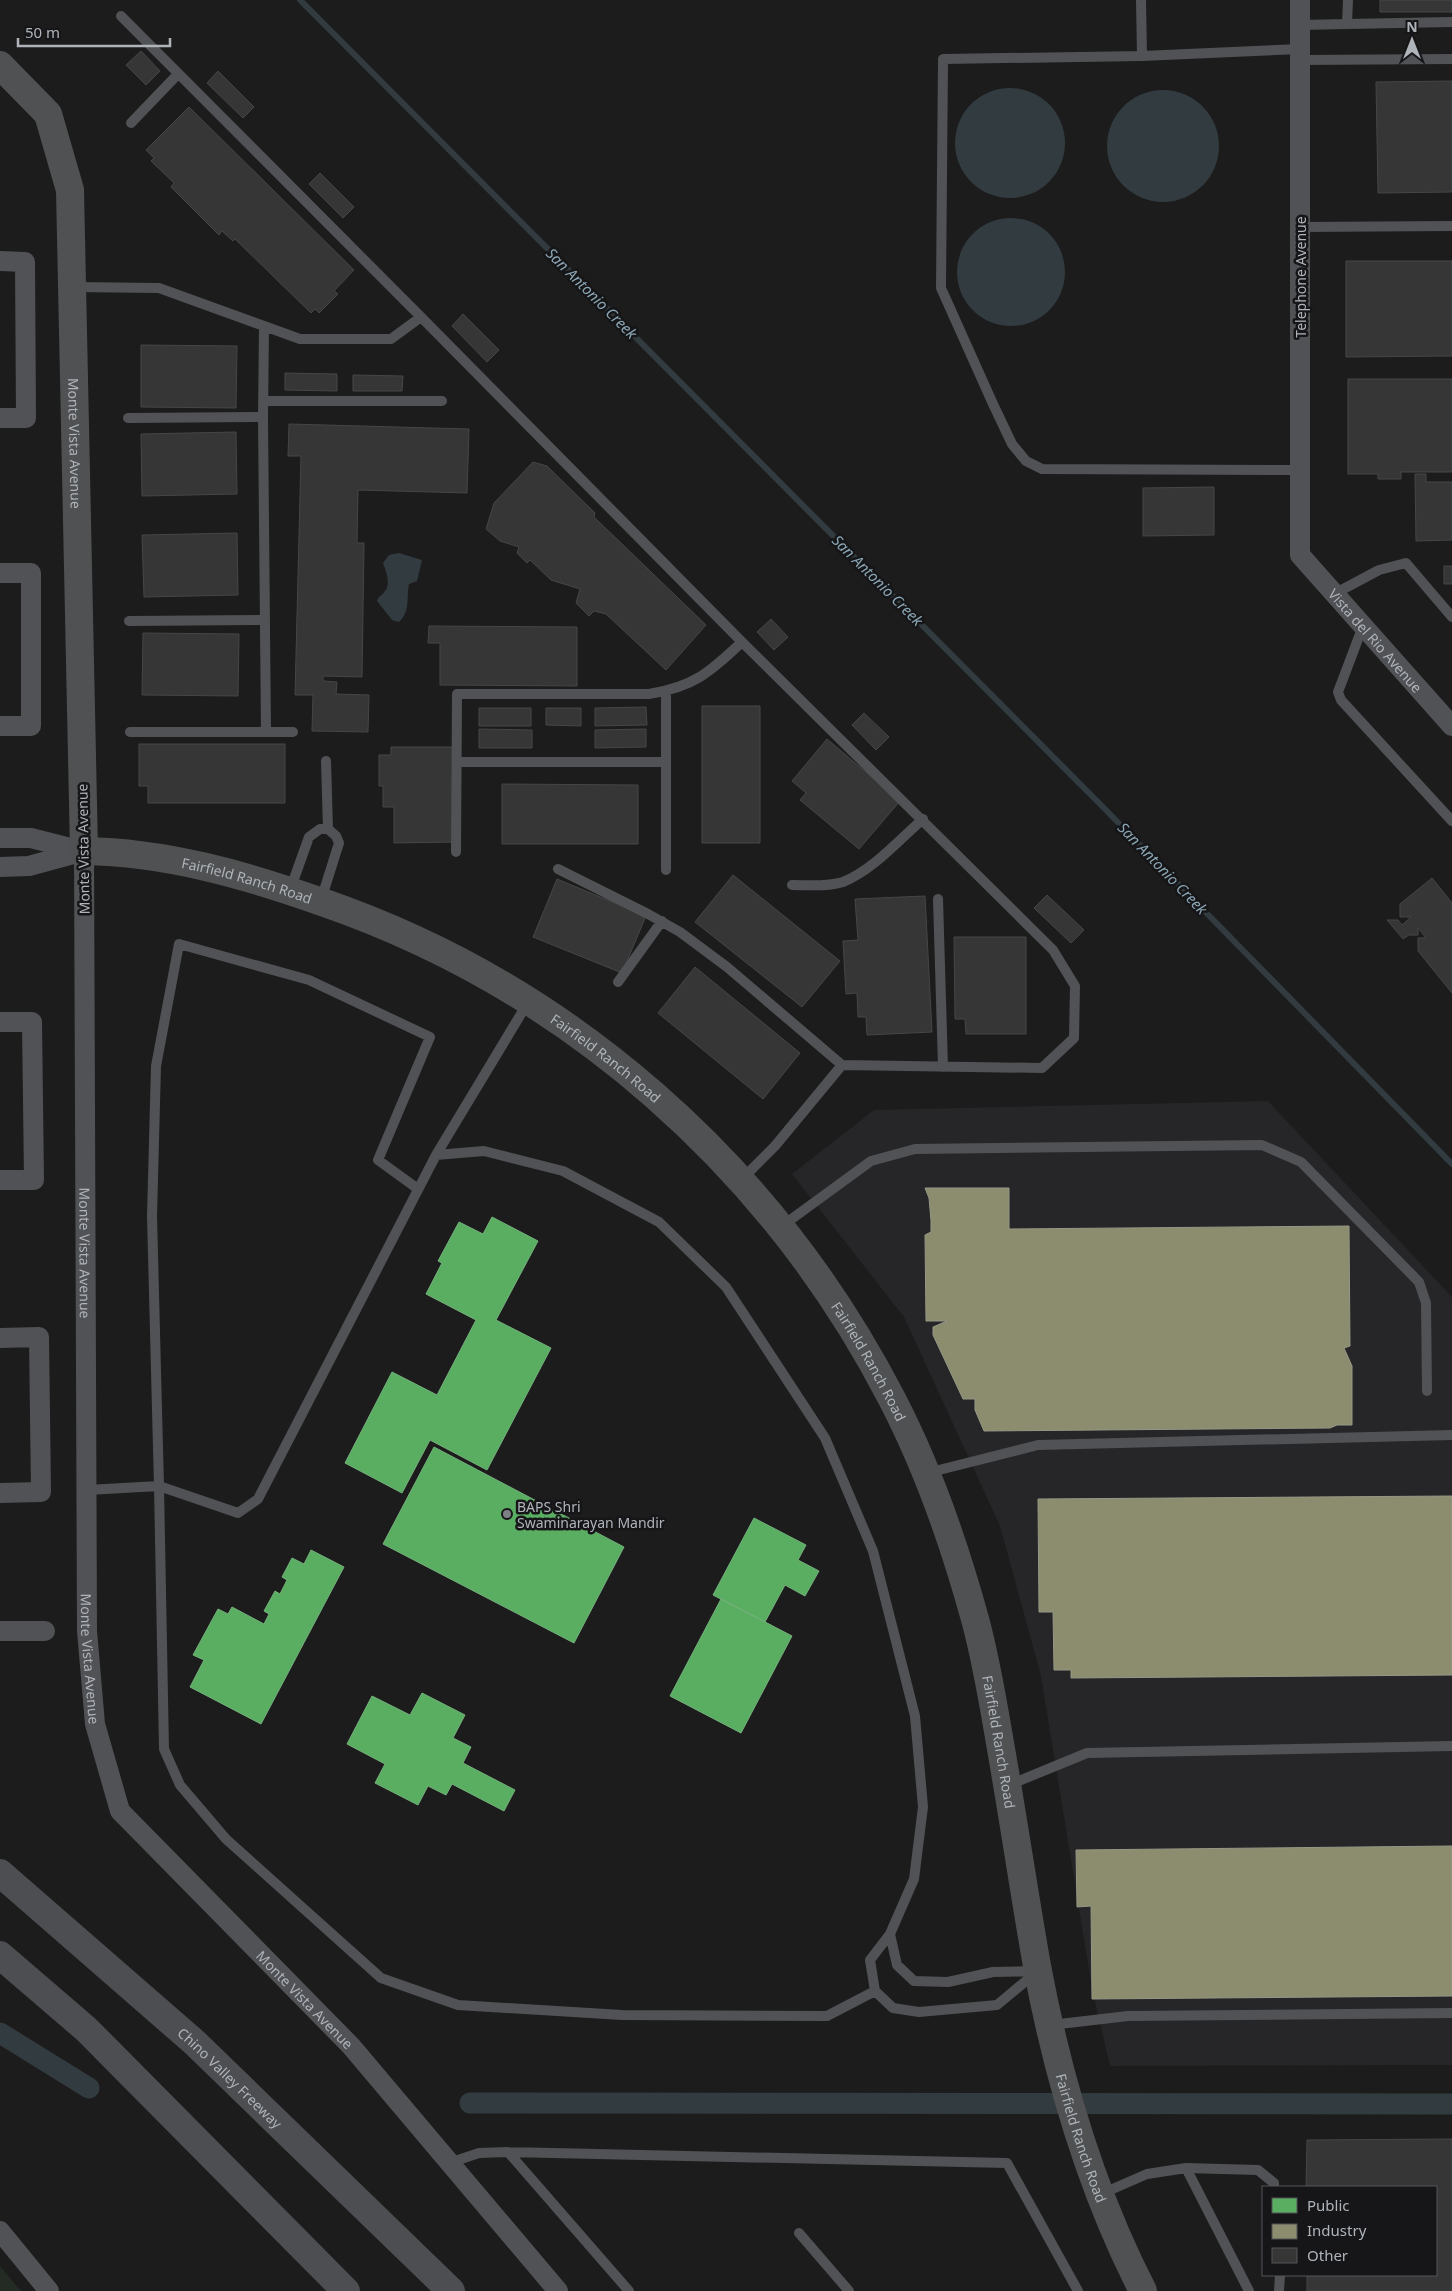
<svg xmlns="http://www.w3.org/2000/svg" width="1452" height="2291" viewBox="0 0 1452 2291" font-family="'Noto Sans',sans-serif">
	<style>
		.built { fill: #262628 }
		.green { fill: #242b24 }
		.water { fill: #323b3f }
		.public { fill: #5aae61; stroke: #74b07c }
		.industry { fill: #8c8c6e; stroke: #969885 }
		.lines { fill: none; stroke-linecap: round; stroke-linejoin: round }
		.stream { stroke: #323b3f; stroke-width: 6 }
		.canal { stroke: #323b3f; stroke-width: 21 }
		.building { fill: #363637; stroke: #454648 }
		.lane { stroke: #515255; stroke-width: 10 }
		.street { stroke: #515255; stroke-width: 20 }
		.secondary { stroke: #4f5152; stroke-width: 28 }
		.highway { stroke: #4d4e51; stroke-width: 28 }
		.poi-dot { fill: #7c7f83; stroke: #161618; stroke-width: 2 }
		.labels { text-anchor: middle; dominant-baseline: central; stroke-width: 5; stroke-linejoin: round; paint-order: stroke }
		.street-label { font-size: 14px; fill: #afb4bb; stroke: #161618 }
		.poi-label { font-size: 14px; fill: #afb4bb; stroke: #161618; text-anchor: start }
		.water-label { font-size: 15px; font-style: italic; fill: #8aa5b3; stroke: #161618 }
	</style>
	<rect width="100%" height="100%" fill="#1c1c1c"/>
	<path class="built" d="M 1268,1101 L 1452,1297 L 1452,2065 L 1110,2066 L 1092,1988 L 1041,1676 L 1000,1526 L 904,1317 L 792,1174 L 874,1110 Z"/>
	<path class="green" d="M 0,2266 L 21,2291 L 0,2291 Z"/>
	<path class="water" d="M955 143a55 55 0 1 1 110 0a55 55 0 1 1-110 0Z
		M1107 146a56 56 0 1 1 112 0a56 56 0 1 1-112 0Z
		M957 272a54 54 0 1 1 108 0a54 54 0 1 1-108 0Z
		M 399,553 L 422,560 L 417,581 L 409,584 C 406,597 411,611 399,622 L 392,620 L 377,601 C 379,595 382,596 385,591 C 391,584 386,571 383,563 L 389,555 Z"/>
	<path class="public" d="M 492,1217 L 538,1241 L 496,1320 L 551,1348 L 487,1470 L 430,1440 L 402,1493 L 345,1463 L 392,1372 L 437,1395 L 476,1320 L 426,1294 L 442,1263 L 438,1261 L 459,1222 L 483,1234 Z
		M 434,1447 L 624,1547 L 574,1643 L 383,1544 Z
		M 754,1518 L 806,1545 L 798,1560 L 819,1571 L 805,1596 L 785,1585 L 765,1622 L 713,1595 Z
		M 311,1550 L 344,1567 L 261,1724 L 190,1687 L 204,1660 L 193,1655 L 218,1609 L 228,1614 L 232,1607 L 264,1624 L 269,1614 L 264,1611 L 275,1591 L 280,1594 L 287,1580 L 282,1577 L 292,1558 L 304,1564 Z
		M 721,1599 L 792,1636 L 741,1733 L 670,1696 Z
		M 422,1693 L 465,1715 L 453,1738 L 471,1747 L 463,1763 L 515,1790 L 504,1811 L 452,1784 L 446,1795 L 428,1786 L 418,1805 L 375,1783 L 385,1764 L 347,1744 L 372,1696 L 410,1715 Z"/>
	<path class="industry" d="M 925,1188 L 1009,1188 L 1009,1229 L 1349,1226 L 1350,1346 L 1344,1348 L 1352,1366 L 1352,1425 L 1337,1425 L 1330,1428 L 984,1431 L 975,1410 L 975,1399 L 963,1399 L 933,1335 L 933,1327 L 947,1321 L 926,1321 L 925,1235 L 931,1232 L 931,1221 L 929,1198 Z
		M 1452,1496 L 1452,1675 L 1071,1678 L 1071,1670 L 1054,1670 L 1053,1612 L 1039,1612 L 1038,1499 Z
		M 1452,1846 L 1452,1996 L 1092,1999 L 1091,1906 L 1077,1907 L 1076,1850 Z"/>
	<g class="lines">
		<path class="stream" d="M 300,0 L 1098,802 L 1452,1164"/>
		<path class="canal" d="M 0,2033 L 89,2088
			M 470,2103 L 1452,2104"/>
	</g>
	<path class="building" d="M 1380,0 L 1452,0 L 1452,12 L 1380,12 Z
		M 141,51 L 160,71 L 146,85 L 126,65 Z
		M 218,71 L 254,107 L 243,118 L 207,83 Z
		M 1452,81 L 1452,192 L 1378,193 L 1376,82 Z
		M 189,107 L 354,270 L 334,291 L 338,294 L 319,313 L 315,309 L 311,313 L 235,239 L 233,241 L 222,231 L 219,235 L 171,187 L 174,183 L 151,161 L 154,158 L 146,150 Z
		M 320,173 L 354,207 L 343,218 L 309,184 Z
		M 1346,261 L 1452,261 L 1452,356 L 1346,357 Z
		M 463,314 L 499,350 L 487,362 L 452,326 Z
		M 141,345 L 237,346 L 236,408 L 141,407 Z
		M 285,373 L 337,374 L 337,391 L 285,390 Z
		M 353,375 L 403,376 L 402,391 L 353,391 Z
		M 1348,379 L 1452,379 L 1452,472 L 1401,472 L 1401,479 L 1378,479 L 1378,474 L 1348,474 Z
		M 289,424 L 469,429 L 467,493 L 358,490 L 357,543 L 364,543 L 362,677 L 323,676 L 323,681 L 337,682 L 336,694 L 369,695 L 368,732 L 312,731 L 313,695 L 295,695 L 301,456 L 288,456 Z
		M 236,432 L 237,494 L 142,496 L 141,434 Z
		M 533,462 L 547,466 L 595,513 L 594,517 L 706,625 L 666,670 L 606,614 L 594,611 L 589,616 L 576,603 L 580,589 L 551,580 L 530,560 L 527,563 L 517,553 L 519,547 L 500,541 L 486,529 L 494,503 Z
		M 1415,474 L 1426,474 L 1426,482 L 1452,482 L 1452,540 L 1416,541 Z
		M 1214,487 L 1214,535 L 1143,536 L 1143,488 Z
		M 237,533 L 238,595 L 144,597 L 142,535 Z
		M 1444,566 L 1452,566 L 1452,584 L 1444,584 Z
		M 771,619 L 788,637 L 774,650 L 757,632 Z
		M 429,626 L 577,627 L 577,686 L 440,685 L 440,643 L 428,643 Z
		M 143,633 L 239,634 L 238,696 L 142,695 Z
		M 702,706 L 760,706 L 760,843 L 702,843 Z
		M 646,707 L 647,725 L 595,726 L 595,708 Z
		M 479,708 L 531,708 L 531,726 L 479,726 Z
		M 546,708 L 581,708 L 581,726 L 546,725 Z
		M 864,713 L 889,737 L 876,750 L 852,725 Z
		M 479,729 L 532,730 L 532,748 L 479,748 Z
		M 646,729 L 646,747 L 595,748 L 595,730 Z
		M 827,739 L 900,801 L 859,849 L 800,800 L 806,793 L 792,781 Z
		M 139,744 L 285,744 L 285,803 L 148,803 L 148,786 L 139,786 Z
		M 391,747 L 455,747 L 456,842 L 394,843 L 394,807 L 383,807 L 383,786 L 379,786 L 379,755 L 391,755 Z
		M 502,784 L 638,785 L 638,844 L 502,844 Z
		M 733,875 L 840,961 L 802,1007 L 695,922 Z
		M 1432,878 L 1452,903 L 1452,993 L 1418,951 L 1418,938 L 1426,938 L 1418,928 L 1418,935 L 1409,935 L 1403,939 L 1387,920 L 1398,920 L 1402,925 L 1411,917 L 1400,917 L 1400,904 Z
		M 557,879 L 646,916 L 622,973 L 533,937 Z
		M 1047,895 L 1084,930 L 1071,943 L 1034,908 Z
		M 925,896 L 932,1032 L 867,1035 L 866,1017 L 858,1017 L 857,993 L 846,994 L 843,941 L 858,940 L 855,899 Z
		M 954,937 L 1026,937 L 1026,1034 L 966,1034 L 965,1019 L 955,1019 Z
		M 695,967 L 800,1053 L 763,1099 L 658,1013 Z
		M 1452,2139 L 1452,2291 L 1307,2291 L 1307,2275 L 1436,2275 L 1436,2187 L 1306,2187 L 1307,2140 Z"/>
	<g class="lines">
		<path class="lane" d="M 1141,0 L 1142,56
			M 121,16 L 421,317
			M 1347,24 L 1452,22
			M 1300,25 L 1347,24 L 1348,0
			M 1300,49 L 1142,56 L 943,59 L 941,288 L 993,404 L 1012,444 L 1026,461 L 1042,469 L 1301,470
			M 1300,60 L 1452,59
			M 131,123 L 178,74
			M 1300,227 L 1452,226
			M 73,287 L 159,288 L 300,339 L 391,339 L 421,317 L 742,642 L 1053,950 L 1075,986 L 1074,1038 L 1042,1068 L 842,1065 L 727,967 L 680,932 L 648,914 L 558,869
			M 264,327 L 263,417 L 266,732
			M 263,401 L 442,401
			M 128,418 L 263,417
			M 1334,594 L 1379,570 L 1406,563 L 1452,617
			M 129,621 L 265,620
			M 1363,626 L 1338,692 L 1341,700 L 1452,821
			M 666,691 L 666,870
			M 130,732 L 293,732
			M 326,761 L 328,829
			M 457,762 L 666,762
			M 456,852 L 457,694 L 649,694 C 694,687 710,672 742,642
			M 792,885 C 808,885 827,887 843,882 C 873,870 899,840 923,819
			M 290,890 L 309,837 L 320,829 L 328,829 L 336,836 L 339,843 L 321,900
			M 938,899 L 943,1067
			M 618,982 L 662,921
			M 436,1155 L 527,1004
			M 742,1179 L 775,1146 L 842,1065
			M 782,1226 L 871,1161 L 915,1149 L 1262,1145 L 1301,1162 L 1419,1282 L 1426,1303 L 1427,1391
			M 927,1473 L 1038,1445 L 1452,1435
			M 87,1490 L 159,1486 L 152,1216 L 156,1066 L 179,944 L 309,980 L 430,1037 L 378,1160 L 418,1189
			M 1009,1785 L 1087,1753 L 1452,1746
			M 890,1934 L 897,1965 L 914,1981 L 948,1982 L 993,1972 L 1038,1971 L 997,2005 L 919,2012 L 893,2008 L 875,1991 L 870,1960 Z
			M 875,1991 L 827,2016 L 622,2015 L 458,2005 L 381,1978 L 226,1839 L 180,1785 L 164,1749 L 159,1486 L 238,1513 L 258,1499 L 436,1155 L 484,1151 L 563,1171 L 659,1222 L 726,1287 L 825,1438 L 873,1551 L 915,1716 L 923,1807 L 914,1879 L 890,1934
			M 1051,2025 L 1128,2016 L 1452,2013
			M 508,2152 L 629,2291
			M 449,2163 L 479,2153 L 508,2152 L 1007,2163 L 1078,2291
			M 1186,2168 L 1249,2291
			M 1101,2194 L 1147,2174 L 1186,2168 L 1258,2170 L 1274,2183 L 1274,2187
			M 799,2233 L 849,2291
			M 1279,2291 L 1280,2275"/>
		<g class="street">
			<path id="s1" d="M 1300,0 L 1300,555 L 1452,726"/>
			<path d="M 0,261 L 25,262 L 26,418 L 0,418"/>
			<path d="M 0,573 L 31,573 L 31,726 L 0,726"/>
			<path d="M 0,838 L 31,838 L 82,851"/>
			<path id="s2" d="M 84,851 L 87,1631 L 95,1724 L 120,1811 L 351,2046 L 558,2291"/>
			<path d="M 0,867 L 29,866 L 84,851"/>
			<path d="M 0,1022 L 32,1022 L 34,1180 L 0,1180"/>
			<path d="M 0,1338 L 39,1337 L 41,1492 L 0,1493"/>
			<path d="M 0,1631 L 45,1631"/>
			<path d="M 0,2231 L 49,2291"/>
		</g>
		<path class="secondary" id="s3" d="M 0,65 L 48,114 L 70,190 L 84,851 C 165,852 246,875 322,902 C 569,987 772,1167 892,1399 C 928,1468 954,1543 975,1619 C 986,1659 993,1702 1000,1743 C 1013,1817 1024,1892 1037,1966 C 1058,2078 1091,2190 1143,2291"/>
		<g class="highway">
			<path id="s4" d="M 0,1873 L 194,2042 L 451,2291"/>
			<path d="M 0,1955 L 86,2029 L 346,2291"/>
		</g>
	</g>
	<circle class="poi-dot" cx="507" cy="1514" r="5"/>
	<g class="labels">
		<g class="street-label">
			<text transform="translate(1300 277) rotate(-90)">Telephone Avenue</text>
			<text stroke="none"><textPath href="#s3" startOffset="401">Monte Vista Avenue</textPath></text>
			<text stroke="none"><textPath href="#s1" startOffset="669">Vista del Rio Avenue</textPath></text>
			<text transform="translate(83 849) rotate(-91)">Monte Vista Avenue</text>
			<text stroke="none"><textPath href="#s3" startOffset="975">Fairfield Ranch Road</textPath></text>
			<text stroke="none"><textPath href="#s3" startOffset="1379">Fairfield Ranch Road</textPath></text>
			<text stroke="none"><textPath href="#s2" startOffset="402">Monte Vista Avenue</textPath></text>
			<text stroke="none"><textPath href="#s3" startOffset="1784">Fairfield Ranch Road</textPath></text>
			<text stroke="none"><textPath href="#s2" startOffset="808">Monte Vista Avenue</textPath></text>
			<text stroke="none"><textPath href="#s3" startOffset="2189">Fairfield Ranch Road</textPath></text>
			<text stroke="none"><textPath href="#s2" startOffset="1228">Monte Vista Avenue</textPath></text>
			<text stroke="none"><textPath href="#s4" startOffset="308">Chino Valley Freeway</textPath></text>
			<text stroke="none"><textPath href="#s3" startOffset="2594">Fairfield Ranch Road</textPath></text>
		</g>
		<g class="poi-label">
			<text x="517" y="1506">BAPS Shri<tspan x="517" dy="16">Swaminarayan Mandir</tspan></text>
		</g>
		<g class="water-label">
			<text transform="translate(592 293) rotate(45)">San Antonio Creek</text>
			<text transform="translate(878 580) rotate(45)">San Antonio Creek</text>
			<text transform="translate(1163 868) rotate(46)">San Antonio Creek</text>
		</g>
	</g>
	<rect x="1262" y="2186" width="175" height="90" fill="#161618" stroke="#535559"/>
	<rect x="1272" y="2198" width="25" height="15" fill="#5aae61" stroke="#535559"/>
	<text x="1307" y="2211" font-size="15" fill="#afb4bb">Public</text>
	<rect x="1272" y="2224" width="25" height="15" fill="#8c8c6e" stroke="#535559"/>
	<text x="1307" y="2236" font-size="15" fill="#afb4bb">Industry</text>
	<rect x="1272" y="2248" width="25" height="15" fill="#363637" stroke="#535559"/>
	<text x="1307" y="2261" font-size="15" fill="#afb4bb">Other</text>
	<g transform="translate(1412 40)" stroke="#161618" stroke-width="4" paint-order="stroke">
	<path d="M0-4L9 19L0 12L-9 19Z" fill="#afb4bb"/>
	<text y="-8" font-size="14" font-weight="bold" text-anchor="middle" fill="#afb4bb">N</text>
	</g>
	<path d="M18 38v8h152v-8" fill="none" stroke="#afb4bb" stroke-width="2.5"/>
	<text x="25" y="38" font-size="15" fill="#afb4bb" stroke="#161618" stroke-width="4" paint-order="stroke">50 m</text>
</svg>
